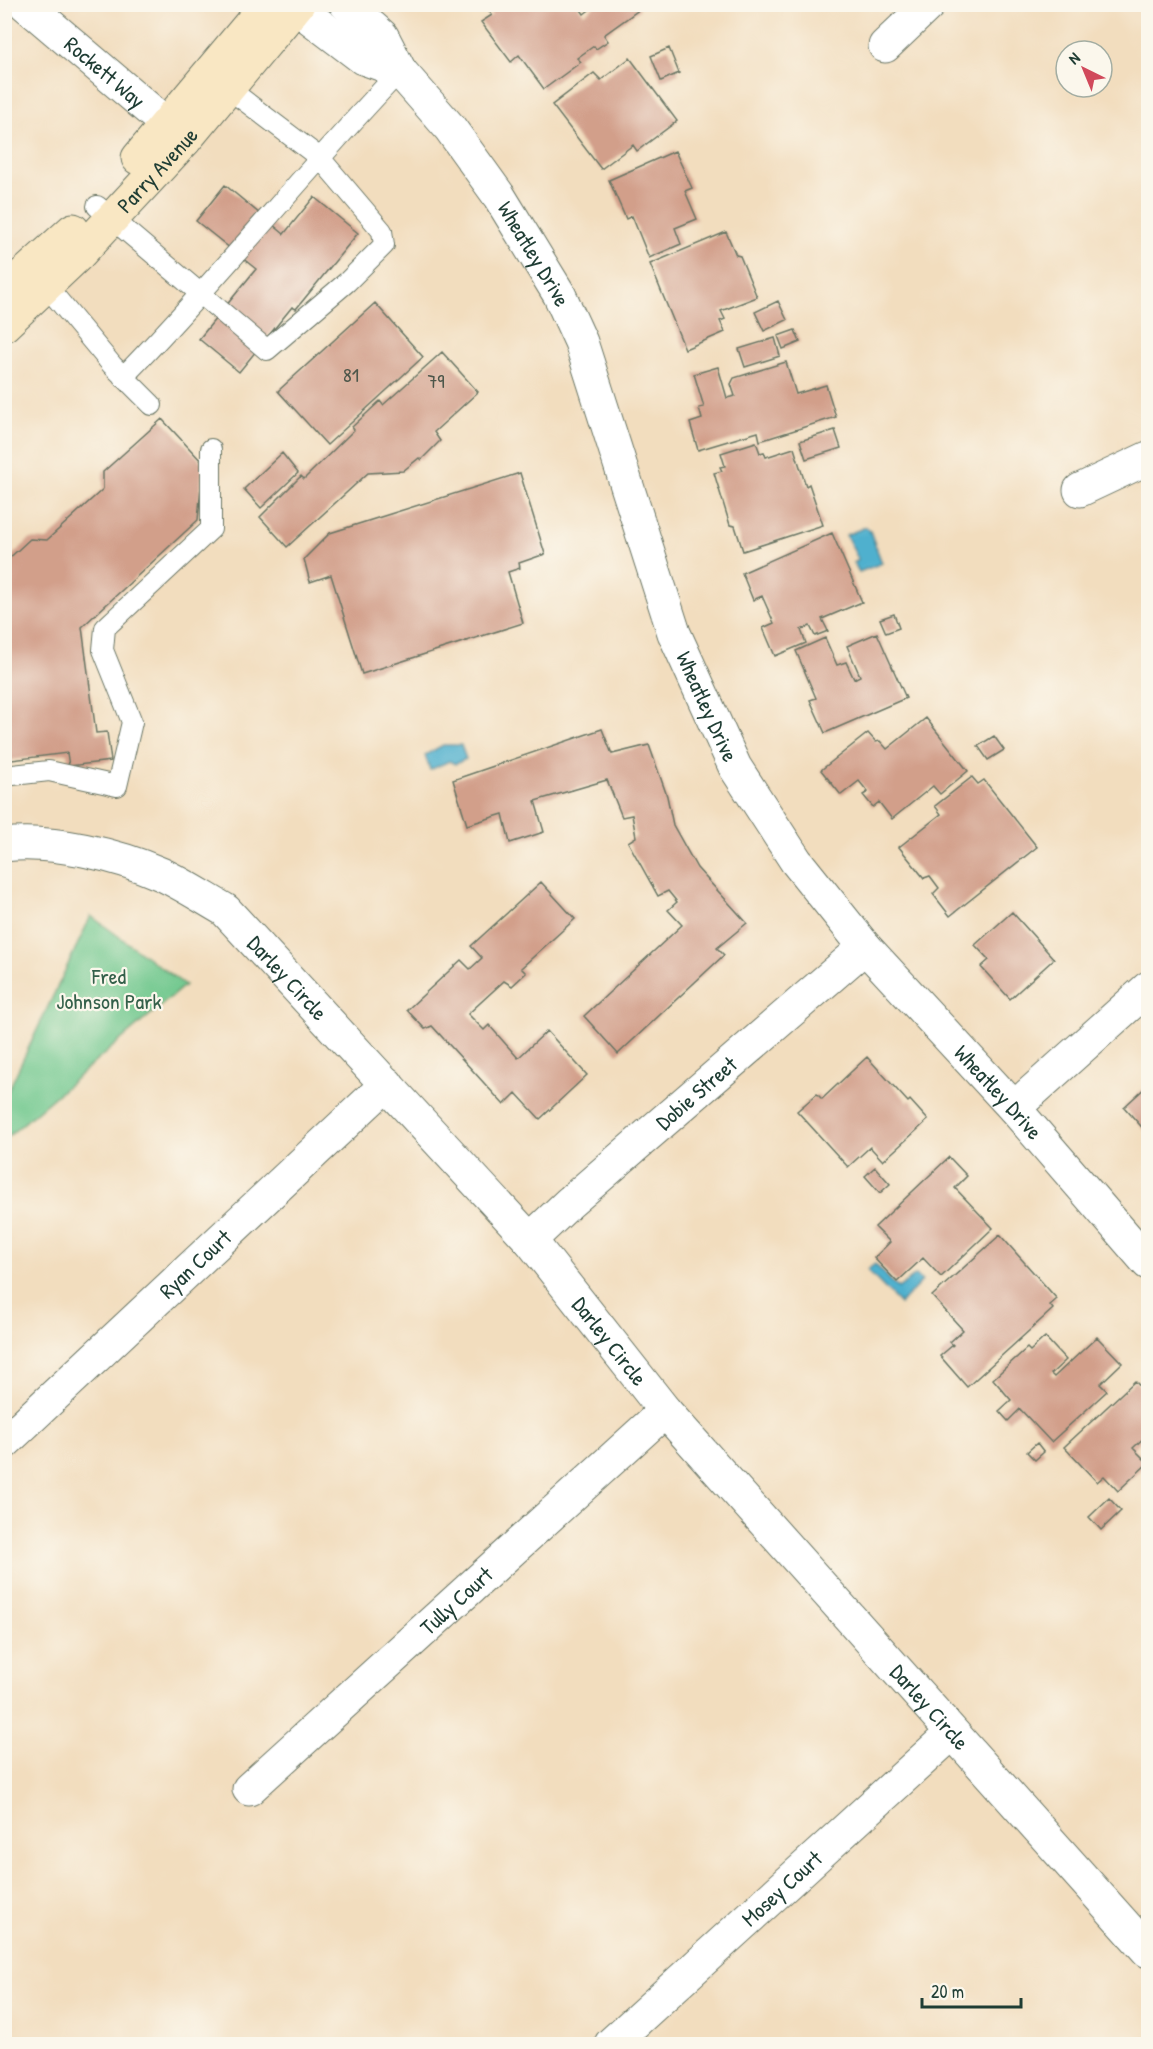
<svg xmlns="http://www.w3.org/2000/svg" width="1153" height="2049" viewBox="0 0 1153 2049" font-family="'Patrick Hand',sans-serif">
	<style>
		.green { fill: #71c88e; stroke: #488261; stroke-width: 1.5 }
		.water { fill: #4fb0ce; stroke: #377681; stroke-width: 1.5 }
		.building { fill: #d29f8a }
		.lines { fill: none; stroke-linecap: round; stroke-linejoin: round }
		.service-casing { stroke: #697564; stroke-width: 22 }
		.minor-casing { stroke: #697564; stroke-width: 35 }
		.tertiary-casing { stroke: #697564; stroke-width: 35 }
		.secondary-casing { stroke: #697564; stroke-width: 35 }
		.service { stroke: #fff; stroke-width: 20 }
		.minor { stroke: #fff; stroke-width: 33 }
		.tertiary { stroke: #fff; stroke-width: 33 }
		.secondary { stroke: #f9e7c3; stroke-width: 33 }
		.labels { text-anchor: middle; dominant-baseline: central; stroke-width: 4.5; stroke-linejoin: round; paint-order: stroke }
		.number-label { font-size: 20px; fill: #4c564a }
		.street-label { font-size: 22px; fill: #1f3d34; stroke: #fbf7ec }
		.park-label { font-size: 22px; fill: #34604a; stroke: #fbf7ec }
	</style>
	<rect width="100%" height="100%" fill="#fbf7ec"/>
	<filter id="ink" filterUnits="userSpaceOnUse"><feTurbulence type="fractalNoise" baseFrequency=".0167" numOctaves="2"/><feDisplacementMap in="SourceGraphic" scale="12" xChannelSelector="R" yChannelSelector="G"/><feConvolveMatrix kernelMatrix="1 2 1 2 8 2 1 2 1" color-interpolation-filters="sRGB"/></filter>
	<filter id="wash" filterUnits="userSpaceOnUse"><feTurbulence type="fractalNoise" baseFrequency=".008" numOctaves="4" result="noise"/><feDisplacementMap in="SourceGraphic" scale="24" xChannelSelector="R" yChannelSelector="G"/><feGaussianBlur stdDeviation="1.35" result="paint"/><feColorMatrix in="noise" values="0 0 0 0 0 0 0 0 0 0 0 0 0 0 0 0 0 1.4 0 .05"/><feComposite in="paint" operator="in"/></filter>
	<g filter="url(#wash)">
		<rect width="100%" height="100%" fill="#f2ddbe"/>
		<path class="green" d="M 91,916 L 185,985 L 5,1139 L 5,1091 L 8,1091 Z"/>
		<path class="water" d="M 866,527 L 870,531 L 882,563 L 859,572 L 854,563 L 858,559 L 846,535 Z
			M 443,745 L 461,745 L 466,759 L 455,764 L 449,761 L 430,770 L 425,755 Z
			M 875,1264 L 898,1288 L 916,1275 L 922,1281 L 900,1304 L 867,1270 Z"/>
		<g id="blocks">
			<path class="building" d="M 487,4 L 577,4 L 584,14 L 597,4 L 637,4 L 640,9 L 604,35 L 608,41 L 596,49 L 594,46 L 577,58 L 581,62 L 544,89 L 519,55 L 511,62 L 481,22 L 492,15 L 485,6 Z
				M 669,48 L 679,73 L 661,81 L 651,56 Z
				M 630,58 L 677,121 L 637,151 L 633,145 L 601,169 L 552,105 L 594,73 L 601,80 Z
				M 675,151 L 692,188 L 685,191 L 697,219 L 675,228 L 681,244 L 649,258 L 632,216 L 626,219 L 609,180 Z
				M 225,185 L 284,234 L 314,197 L 358,233 L 296,309 L 292,307 L 239,372 L 199,339 L 256,269 L 196,221 Z
				M 726,232 L 736,255 L 740,256 L 757,297 L 721,311 L 725,319 L 720,321 L 725,332 L 685,349 L 650,264 Z
				M 778,301 L 787,320 L 764,331 L 755,312 Z
				M 375,303 L 423,357 L 327,445 L 278,391 Z
				M 795,330 L 800,342 L 783,349 L 778,336 Z
				M 775,338 L 780,356 L 745,367 L 739,349 Z
				M 442,352 L 478,392 L 434,432 L 440,441 L 421,460 L 419,458 L 403,471 L 368,473 L 287,547 L 260,517 L 301,476 L 304,479 L 354,430 L 352,427 L 380,401 L 383,405 Z
				M 786,362 L 796,394 L 826,385 L 836,417 L 760,441 L 758,432 L 698,450 L 690,423 L 702,419 L 699,408 L 704,407 L 694,374 L 718,367 L 727,398 L 735,396 L 731,384 L 734,378 Z
				M 162,419 L 203,463 L 198,520 L 82,627 L 96,733 L 107,732 L 111,761 L 69,766 L 67,753 L 4,761 L 4,563 L 30,539 L 47,540 L 103,489 L 103,472 Z
				M 835,430 L 841,448 L 806,459 L 800,441 Z
				M 756,442 L 760,453 L 764,452 L 766,457 L 794,448 L 806,486 L 809,484 L 823,525 L 743,551 L 735,526 L 730,525 L 714,473 L 722,471 L 720,467 L 725,466 L 721,453 Z
				M 282,453 L 298,473 L 261,508 L 244,489 Z
				M 520,473 L 545,554 L 519,563 L 520,568 L 508,572 L 523,623 L 362,674 L 331,575 L 310,582 L 304,559 L 330,533 Z
				M 832,533 L 862,602 L 822,619 L 828,631 L 815,636 L 810,626 L 801,630 L 806,643 L 775,656 L 763,628 L 774,623 L 762,596 L 753,600 L 742,573 Z
				M 894,614 L 899,628 L 886,633 L 880,619 Z
				M 877,633 L 906,698 L 825,733 L 810,700 L 816,698 L 796,651 L 825,638 L 837,665 L 846,662 L 854,679 L 860,676 L 847,646 Z
				M 926,718 L 968,771 L 940,794 L 933,786 L 892,819 L 879,802 L 873,807 L 863,795 L 868,792 L 859,781 L 841,795 L 821,770 L 868,733 L 876,742 L 880,741 L 887,749 Z
				M 602,729 L 612,754 L 649,745 L 667,796 L 673,825 L 697,868 L 747,923 L 717,948 L 724,955 L 618,1054 L 584,1016 L 682,925 L 668,910 L 677,902 L 668,891 L 658,896 L 628,842 L 636,837 L 632,815 L 622,817 L 607,780 L 535,801 L 544,832 L 510,843 L 503,814 L 467,825 L 453,780 Z
				M 994,736 L 1004,750 L 988,760 L 978,746 Z
				M 972,777 L 978,784 L 984,780 L 1037,847 L 950,916 L 933,894 L 939,888 L 930,876 L 924,878 L 899,847 L 941,814 L 935,806 Z
				M 541,882 L 575,919 L 521,968 L 526,973 L 512,986 L 504,981 L 468,1014 L 484,1030 L 489,1025 L 518,1058 L 547,1031 L 587,1075 L 540,1119 L 516,1093 L 504,1105 L 432,1026 L 425,1029 L 407,1010 L 461,960 L 470,969 L 482,958 L 471,946 Z
				M 1012,912 L 1054,959 L 1010,999 L 981,967 L 989,960 L 975,945 Z
				M 867,1057 L 908,1102 L 910,1100 L 928,1120 L 883,1161 L 870,1147 L 848,1167 L 797,1111 L 817,1094 L 822,1099 Z
				M 1148,1085 L 1148,1134 L 1124,1107 Z
				M 949,1157 L 967,1176 L 955,1188 L 993,1228 L 941,1277 L 923,1258 L 897,1282 L 874,1258 L 890,1242 L 875,1227 Z
				M 875,1167 L 890,1184 L 880,1193 L 865,1176 Z
				M 1000,1235 L 1057,1299 L 1050,1305 L 1053,1309 L 967,1387 L 940,1356 L 953,1345 L 950,1342 L 963,1330 L 932,1296 Z
				M 1045,1337 L 1066,1360 L 1051,1374 L 1054,1377 L 1097,1337 L 1122,1363 L 1100,1384 L 1107,1391 L 1051,1442 L 1020,1409 L 1008,1421 L 999,1411 L 1011,1400 L 993,1379 L 1027,1348 L 1030,1351 Z
				M 1135,1381 L 1148,1395 L 1148,1434 L 1133,1448 L 1148,1463 L 1118,1491 L 1104,1476 L 1097,1482 L 1064,1447 Z
				M 1037,1443 L 1044,1452 L 1035,1460 L 1027,1452 Z
				M 1109,1498 L 1121,1511 L 1101,1530 L 1089,1517 Z"/>
		</g>
	</g>
	<g filter="url(#ink)">
		<use href="#blocks" fill-opacity="0" stroke="#697564" stroke-width="1.5"/>
		<g class="lines">
			<g class="service-casing">
				<path id="service" d="M 97,206 L 267,350 L 347,282 L 384,245 L 382,231 L 320,158 L 221,83
					M 39,277 L 112,365 L 152,405
					M 123,377 C 219,279 305,170 400,71
					M 4,776 L 49,771 L 117,786 L 132,722 L 103,650 L 105,628 L 211,529 L 211,449"/>
			</g>
			<g class="minor-casing">
				<g id="minor">
					<path id="s1" d="M 25,4 L 185,140"/>
					<path d="M 885,46 L 929,4"/>
					<path d="M 1080,490 L 1148,458"/>
					<path id="s2" d="M 4,845 C 51,839 118,855 161,874 C 183,884 204,898 225,910 L 530,1240 L 665,1411 L 1148,1951"/>
					<path d="M 1014,1108 L 1148,988"/>
					<path id="s3" d="M 530,1240 L 569,1203 L 865,947"/>
					<path id="s4" d="M 4,1443 L 387,1084"/>
					<path id="s5" d="M 249,1789 L 665,1411"/>
					<path id="s6" d="M 611,2044 L 952,1733"/>
				</g>
			</g>
			<g class="tertiary-casing">
				<g id="tertiary">
					<path d="M 292,4 L 363,58 L 400,71"/>
					<path id="s7" d="M 346,4 L 382,36 L 400,71 L 450,128 L 499,196 L 559,294 L 581,342 L 674,633 L 735,767 L 796,861 L 865,947 L 1014,1108 L 1148,1263"/>
				</g>
			</g>
			<g class="secondary-casing">
				<g id="secondary">
					<path d="M 138,158 L 267,4"/>
					<path d="M 4,290 L 30,269 L 73,230"/>
					<path id="s8" d="M 4,325 L 79,254 L 185,140 L 298,4"/>
				</g>
			</g>
			<use href="#service" class="service"/>
			<use href="#minor" class="minor"/>
			<use href="#tertiary" class="tertiary"/>
			<use href="#secondary" class="secondary"/>
		</g>
	</g>
	<g class="labels">
		<g class="number-label">
			<text x="351" y="374">81</text>
			<text x="436" y="380">79</text>
		</g>
		<g class="street-label">
			<text stroke="none"><textPath href="#s1" startOffset="105">Rockett Way</textPath></text>
			<text stroke="none"><textPath href="#s8" startOffset="218">Parry Avenue</textPath></text>
			<text stroke="none"><textPath href="#s7" startOffset="315">Wheatley Drive</textPath></text>
			<text stroke="none"><textPath href="#s7" startOffset="801">Wheatley Drive</textPath></text>
			<text stroke="none"><textPath href="#s2" startOffset="327">Darley Circle</textPath></text>
			<text stroke="none"><textPath href="#s7" startOffset="1287">Wheatley Drive</textPath></text>
			<text stroke="none"><textPath href="#s3" startOffset="222">Dobie Street</textPath></text>
			<text stroke="none"><textPath href="#s4" startOffset="262">Ryan Court</textPath></text>
			<text stroke="none"><textPath href="#s2" startOffset="813">Darley Circle</textPath></text>
			<text stroke="none"><textPath href="#s5" startOffset="280">Tully Court</textPath></text>
			<text stroke="none"><textPath href="#s2" startOffset="1299">Darley Circle</textPath></text>
			<text stroke="none"><textPath href="#s6" startOffset="231">Mosey Court</textPath></text>
		</g>
		<g class="park-label">
			<text x="109" y="976">Fred<tspan x="109" dy="25">Johnson Park</tspan></text>
		</g>
	</g>
	<rect width="1153" height="2049" fill="none" stroke="#fbf7ec" stroke-width="24"/>
	<g transform="translate(1084 69) rotate(317)"><circle r="28" fill="#fbf7ec" stroke="#a3ada2" stroke-width="1.5"/>
	<path d="M0-4.5L10 22L0 15L-10 22Z" fill="#d1495b"/>
	<text y="-9" font-size="16" font-weight="bold" text-anchor="middle" fill="#1f3d34">N</text>
	</g>
	<path d="M922 1998v9h99v-9" fill="none" stroke="#1f3d34" stroke-width="3"/>
	<text x="931" y="1998" font-size="18" fill="#1f3d34" stroke="#fbf7ec" stroke-width="4.5" paint-order="stroke">20 m</text>
</svg>
